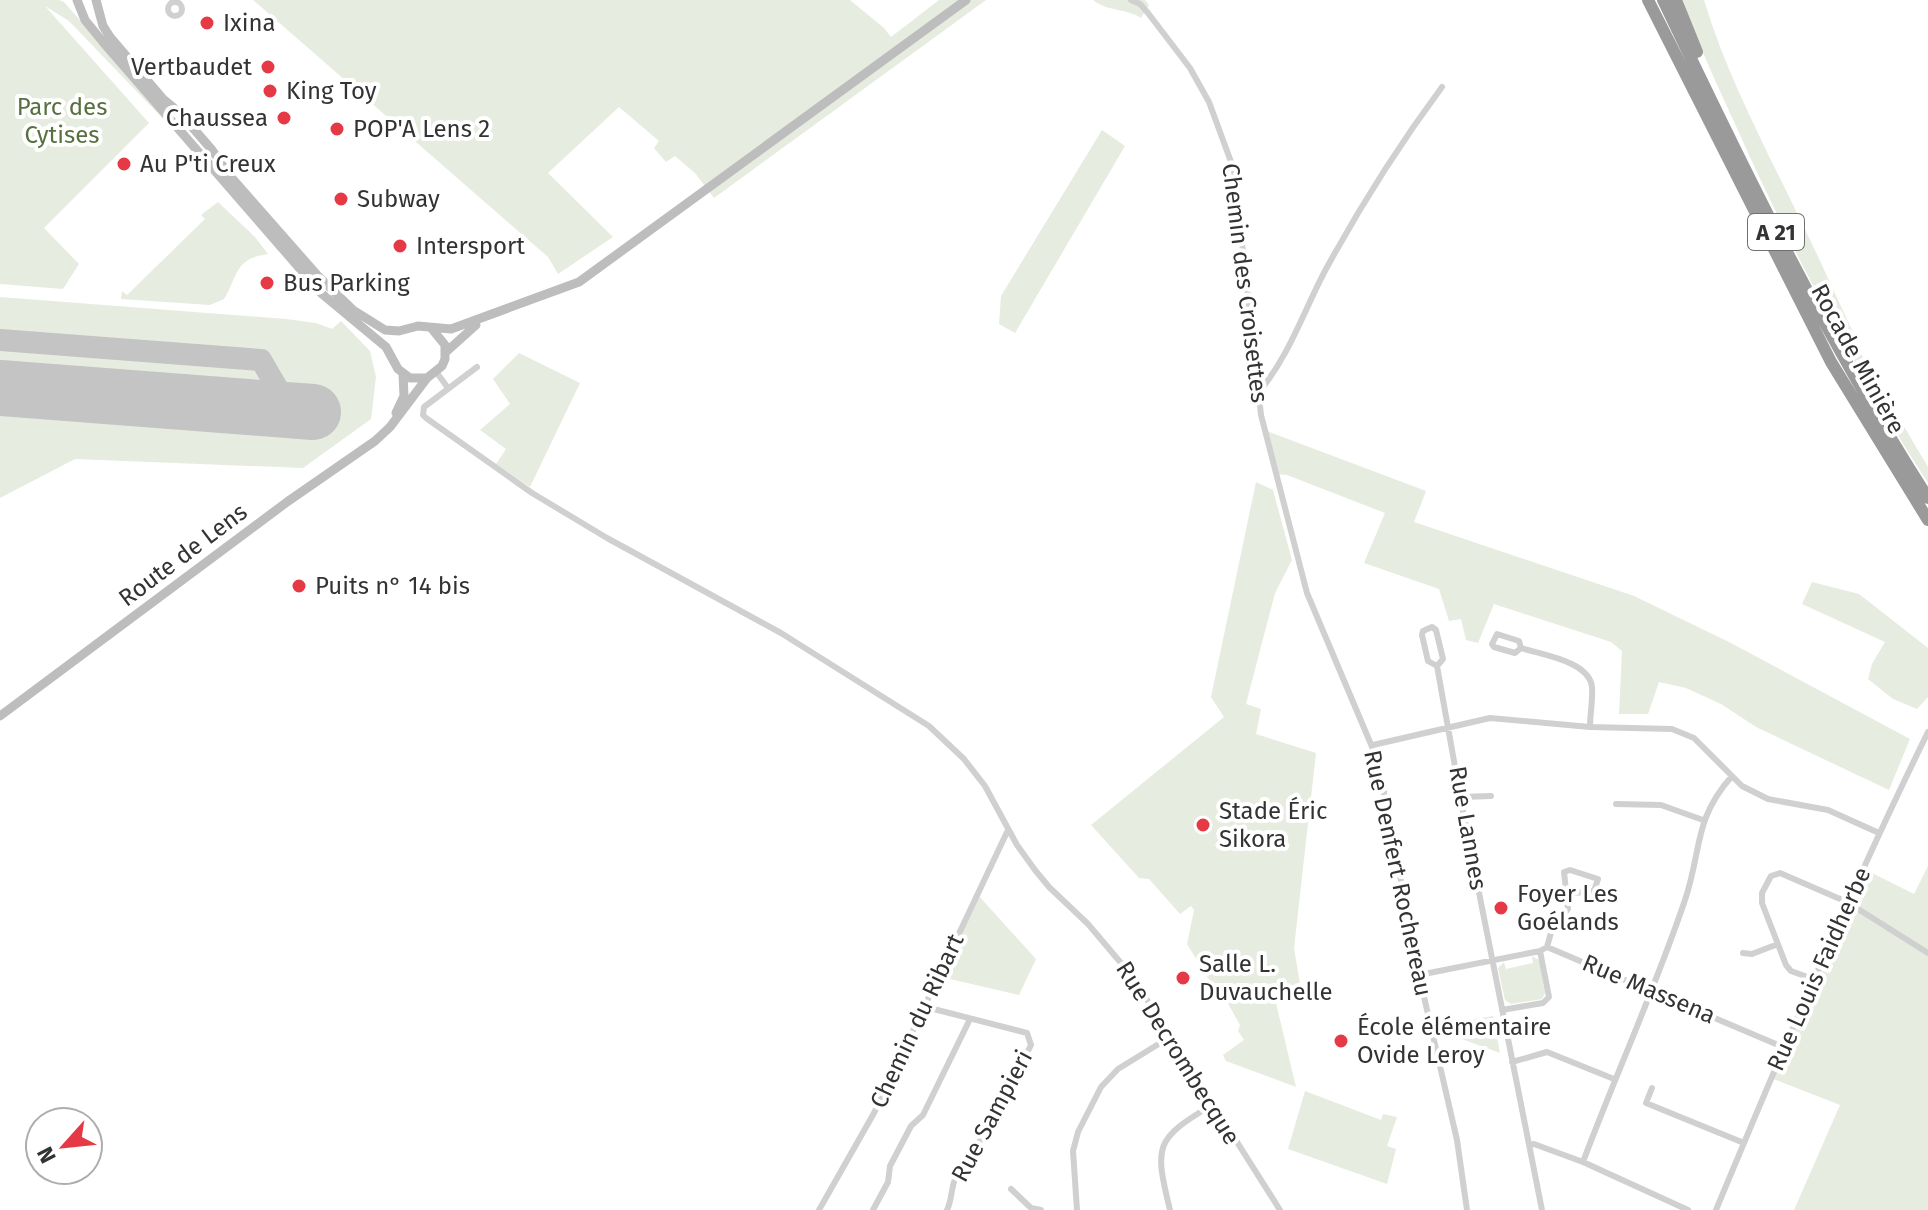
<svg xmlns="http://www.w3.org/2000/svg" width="1928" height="1210" viewBox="0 0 1928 1210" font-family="'Fira Sans',sans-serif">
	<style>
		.green { fill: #e6ecdf }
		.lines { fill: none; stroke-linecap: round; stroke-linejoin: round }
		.taxiway { stroke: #c4c4c4; stroke-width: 22 }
		.runway { stroke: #c4c4c4; stroke-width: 56 }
		.street { stroke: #d0d0d0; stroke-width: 6 }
		.secondary { stroke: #bdbdbd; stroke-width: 9 }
		.highway { stroke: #9a9a9a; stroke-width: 12 }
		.poi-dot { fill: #e63946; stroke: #fff; stroke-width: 3 }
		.labels { text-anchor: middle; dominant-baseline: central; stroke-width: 8; stroke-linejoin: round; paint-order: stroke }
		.shield { fill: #fff; stroke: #707070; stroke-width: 2 }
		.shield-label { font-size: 22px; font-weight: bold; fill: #333 }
		.poi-label { font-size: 24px; fill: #333; stroke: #fff; text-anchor: start }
		.park-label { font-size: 24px; fill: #56703f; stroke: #fff }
		.street-label { font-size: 24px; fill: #333; stroke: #fff }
	</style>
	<rect width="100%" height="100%" fill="#fff"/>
	<path class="green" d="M 0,0 L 59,0 L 64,2 L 171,124 L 169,125 L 69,21 L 45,6 L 149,123 L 44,228 L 79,264 L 63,289 L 0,284 Z
		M 253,0 L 850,0 L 884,28 L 891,37 L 939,0 L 986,0 L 714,198 L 695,173 L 675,156 L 666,162 L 654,148 L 659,141 L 619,107 L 548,173 L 613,237 L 558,274 L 548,257 Z
		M 1093,0 L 1145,0 L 1149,5 L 1141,18 C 1126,8 1108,12 1093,0 Z
		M 1683,0 L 1704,0 C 1726,73 1762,141 1795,209 C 1817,253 1837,298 1858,343 L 1861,354 L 1928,467 L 1928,483 C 1856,372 1794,255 1740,135 C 1720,90 1698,46 1683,0 Z
		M 1102,130 L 1125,146 L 1015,333 L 999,324 L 1001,296 Z
		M 218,202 L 255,237 L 268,254 C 234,259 239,274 224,299 L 210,305 L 121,299 L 122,291 L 127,295 L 205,219 L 201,215 Z
		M 0,297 L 286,319 L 316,323 L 332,329 L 341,321 L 370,351 L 376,377 L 371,419 L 303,468 L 75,459 L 0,498 Z
		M 519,353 L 580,383 L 530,487 L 496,464 L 506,449 L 480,430 L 510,404 L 493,379 Z
		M 1264,430 L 1426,491 L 1414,522 L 1634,596 L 1729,642 L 1910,739 L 1889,790 L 1756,727 L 1721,704 L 1686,688 L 1659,682 L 1648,714 L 1619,714 L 1622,651 L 1611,642 L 1494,604 L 1478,643 L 1466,640 L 1461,619 L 1449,621 L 1439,589 L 1364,563 L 1385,513 L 1287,475 L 1275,474 Z
		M 1256,482 L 1273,490 L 1292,560 L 1275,593 L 1246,704 L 1261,709 L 1256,734 L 1316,753 L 1294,948 L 1302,996 L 1276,1003 L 1296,1087 L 1226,1061 L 1223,1055 L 1244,1040 L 1238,1031 L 1240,1025 L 1221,991 L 1216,991 L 1187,944 L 1194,910 L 1191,906 L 1180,914 L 1149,879 L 1139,878 L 1091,825 L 1224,717 L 1211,697 Z
		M 1812,582 L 1859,594 L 1928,648 L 1928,697 L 1917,709 L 1893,699 L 1868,679 L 1872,664 L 1885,642 L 1802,604 Z
		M 1928,866 L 1928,1210 L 1794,1210 L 1840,1105 L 1771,1078 L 1864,869 L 1914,894 Z
		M 978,895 L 1036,959 L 1019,995 L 937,976 Z
		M 1532,956 L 1539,960 L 1545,993 L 1542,999 L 1511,1004 L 1505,1000 L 1498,968 L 1504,962 L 1506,969 L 1533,963 Z
		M 1493,1016 L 1500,1053 L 1459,1038 L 1464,1021 Z
		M 1305,1091 L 1381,1120 L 1383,1114 L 1397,1117 L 1387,1146 L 1396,1149 L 1387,1184 L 1288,1149 Z"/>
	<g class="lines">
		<path class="taxiway" d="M 0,340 L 261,360 L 290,410"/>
		<path class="runway" d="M 0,388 L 313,412"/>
		<path class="street" d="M 1131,0 L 1140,4 L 1148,13 L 1190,68 L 1209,102 L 1234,170 L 1261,415 L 1307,593 L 1378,761 L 1419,975 L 1457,1140 L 1467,1210
			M168 9a7 7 0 1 1 14 0a7 7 0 1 1-14 0Z
			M 477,367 L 424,407 L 423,415 L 426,418 L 532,493 L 607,538 L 781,633 L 929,726 L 964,759 L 985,786 L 1017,845 L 1035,870 L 1049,887 L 1088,924 L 1132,976 L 1280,1210
			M 437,373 L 448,388
			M 1258,393 C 1289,357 1304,310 1326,269 C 1361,205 1399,145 1442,87
			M 1521,648 L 1515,653 L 1494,647 L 1492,644 L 1497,634 L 1519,641 L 1521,648 C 1542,655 1589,661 1592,687 C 1593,700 1590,714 1590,727
			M 1437,666 L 1428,661 L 1422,635 L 1423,631 L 1432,627 L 1436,630 L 1443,659 L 1437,666 L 1464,817 L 1542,1210
			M 1373,745 L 1490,718 L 1590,727 L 1672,729 L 1694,738 L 1742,786 L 1768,799 L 1828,810 L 1879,833
			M 1461,797 L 1491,796
			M 1616,804 L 1661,805 L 1703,820
			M 1547,947 L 1552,929 L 1568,909 L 1564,872 L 1570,870 L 1598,879 L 1594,891 L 1574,893 L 1568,897
			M 1743,953 L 1752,954 L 1778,944
			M 1419,975 L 1540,951 L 1547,947 L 1783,1047
			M 1813,979 L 1791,971 L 1786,965 L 1762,903 L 1762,893 L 1771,876 L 1780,873 L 1847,902 L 1928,953
			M 922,1006 L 1027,1033 L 1031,1045 L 985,1136 C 972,1147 961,1162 955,1179 C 951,1189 952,1200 947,1210
			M 1502,1010 L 1543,1003 L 1549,997 L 1540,951
			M 1512,1062 L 1547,1052 L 1614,1079
			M 1652,1088 L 1646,1103 L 1744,1143
			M 1529,1145 L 1534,1144 L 1583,1162 L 1688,1210
			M 1583,1162 C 1616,1074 1655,989 1685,900 C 1702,850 1693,820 1732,776
			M 1011,1189 L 1031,1208 L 1041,1210
			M 819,1210 L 874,1113 L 1008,830
			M 873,1210 L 888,1182 L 890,1166 L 911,1126 L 923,1115 L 970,1019
			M 1077,1210 L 1073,1151 L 1078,1132 L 1101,1087 L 1118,1069 L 1170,1037
			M 1170,1210 C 1154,1145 1155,1139 1212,1105
			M 1716,1210 C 1783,1049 1851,889 1928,732"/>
		<path class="secondary" d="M 77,0 L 85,20 L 103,42 L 321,293 L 386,347 L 398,369 L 410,378 L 427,378 L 442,366 L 445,359 L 445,345 L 432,329
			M 96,0 L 103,26 L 110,37 L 163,99 L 180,113 L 212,150 L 230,176 L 318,276 L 353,310 L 385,330 L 399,331 L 418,326 L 451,329 L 579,282 L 966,0
			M 446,352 L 476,325
			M 396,413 L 404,396 L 403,374
			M 0,716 L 287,502 L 375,441 L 390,427 L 427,378"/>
		<path class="highway" d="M 1648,0 L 1831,362 L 1928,520
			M 1663,0 C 1744,170 1826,339 1928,498
			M 1676,0 L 1697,52"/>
	</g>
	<g class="poi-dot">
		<circle cx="207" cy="23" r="8"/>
		<circle cx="268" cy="67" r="8"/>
		<circle cx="270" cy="91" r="8"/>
		<circle cx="284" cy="118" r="8"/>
		<circle cx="337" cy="129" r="8"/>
		<circle cx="124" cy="164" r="8"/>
		<circle cx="341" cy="199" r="8"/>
		<circle cx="400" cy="246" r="8"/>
		<circle cx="267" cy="283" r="8"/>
		<circle cx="299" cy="586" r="8"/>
		<circle cx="1203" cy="825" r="8"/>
		<circle cx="1501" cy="908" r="8"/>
		<circle cx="1183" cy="978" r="8"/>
		<circle cx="1341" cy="1041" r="8"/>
	</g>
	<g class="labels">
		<rect class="shield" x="1748" y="214" width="56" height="36" rx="6"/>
		<g class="shield-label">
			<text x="1776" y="232">A 21</text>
		</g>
		<g class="poi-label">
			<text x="223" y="23">Ixina</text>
			<text x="252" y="67" text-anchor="end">Vertbaudet</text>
			<text x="286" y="91">King Toy</text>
			<text x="268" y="118" text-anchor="end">Chaussea</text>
			<text x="353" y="129">POP'A Lens 2</text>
			<text x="140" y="164">Au P'ti Creux</text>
			<text x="357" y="199">Subway</text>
			<text x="416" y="246">Intersport</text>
			<text x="283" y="283">Bus Parking</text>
			<text x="315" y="586">Puits n° 14 bis</text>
			<text x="1219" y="811">Stade Éric<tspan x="1219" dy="28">Sikora</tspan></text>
			<text x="1517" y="894">Foyer Les<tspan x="1517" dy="28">Goélands</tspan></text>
			<text x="1199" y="964">Salle L.<tspan x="1199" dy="28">Duvauchelle</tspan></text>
			<text x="1357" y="1027">École élémentaire<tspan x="1357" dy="28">Ovide Leroy</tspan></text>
		</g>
		<g class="park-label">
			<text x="62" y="107">Parc des<tspan x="62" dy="28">Cytises</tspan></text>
		</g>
		<g class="street-label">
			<text transform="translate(1245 283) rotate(83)">Chemin des Croisettes</text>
			<text transform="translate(1858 359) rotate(61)">Rocade Minière</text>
			<text transform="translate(183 555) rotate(-37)">Route de Lens</text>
			<text transform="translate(1468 828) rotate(80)">Rue Lannes</text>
			<text transform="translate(1398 873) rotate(78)">Rue Denfert Rochereau</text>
			<text transform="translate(1819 969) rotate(-66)">Rue Louis Faidherbe</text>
			<text transform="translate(1649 989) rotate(23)">Rue Massena</text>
			<text transform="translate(917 1021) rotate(-65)">Chemin du Ribart</text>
			<text transform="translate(1178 1053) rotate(58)">Rue Decrombecque</text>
			<text transform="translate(992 1116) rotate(-62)">Rue Sampieri</text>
		</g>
	</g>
	<g transform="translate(64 1146) rotate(243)"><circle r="38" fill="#ffffff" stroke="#adadad" stroke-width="2"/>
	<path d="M0-6L14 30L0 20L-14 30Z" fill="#e63946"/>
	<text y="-12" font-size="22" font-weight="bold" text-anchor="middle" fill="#333333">N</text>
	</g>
</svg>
